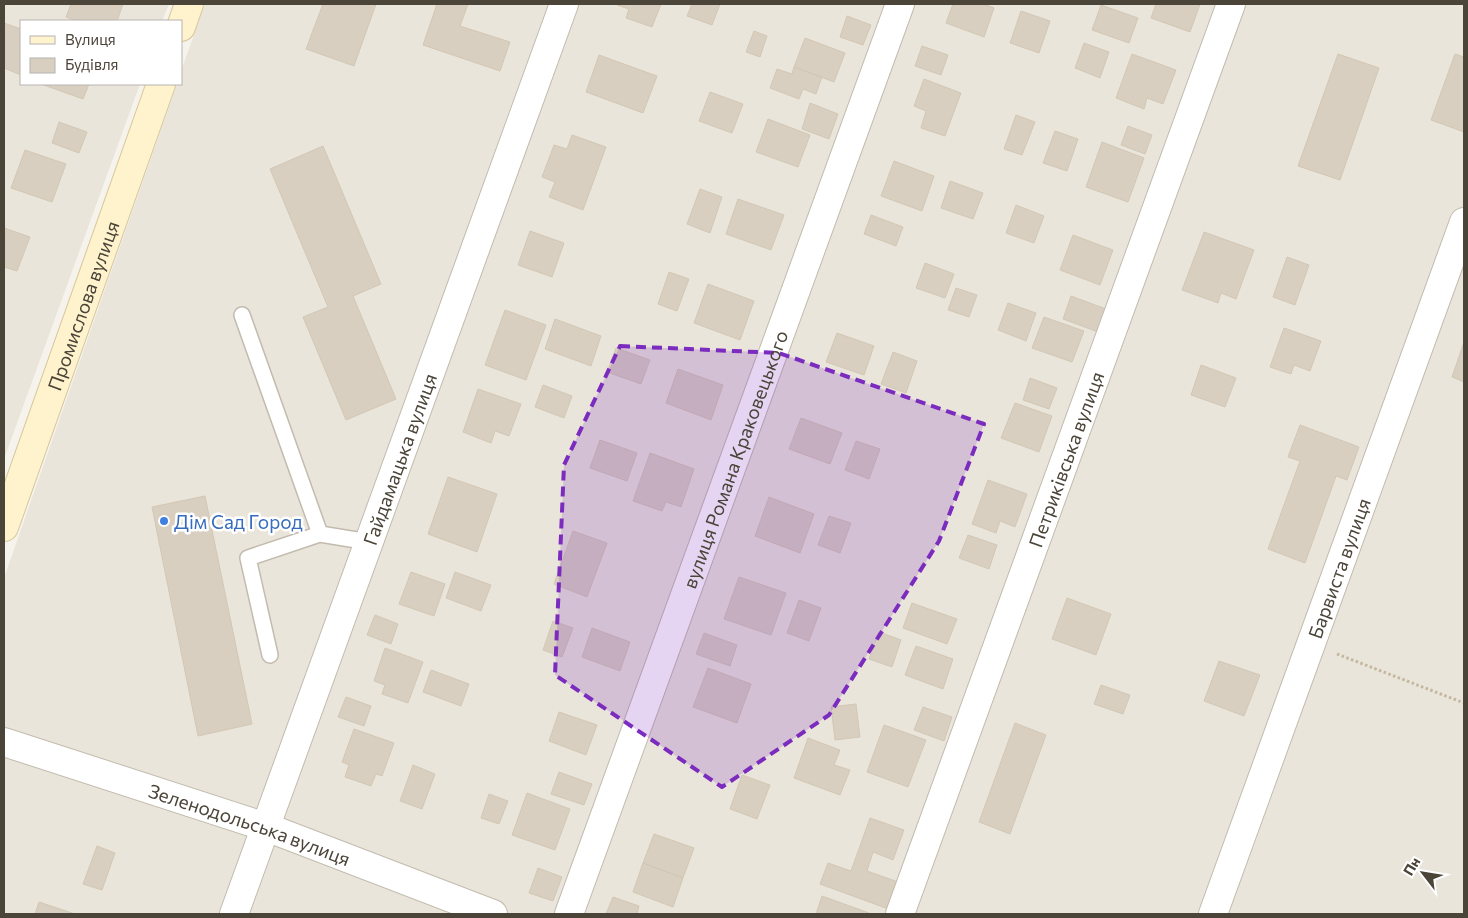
<svg xmlns="http://www.w3.org/2000/svg" width="1468" height="918" viewBox="0 0 1468 918" font-family="Commissioner,sans-serif">
	<style>
		.residential { fill: #eae5da }
		.building { fill: #d8cfc1; stroke: #d3c7b4 }
		.lines { fill: none; stroke-linecap: round; stroke-linejoin: round }
		.lane-casing { stroke: #c2bbae; stroke-width: 18 }
		.street-casing { stroke: #c2bbae; stroke-width: 30 }
		.secondary-casing { stroke: #d6c79b; stroke-width: 30 }
		.path { stroke: #c4b79f; stroke-width: 3; stroke-dasharray: 2.5 2.5; stroke-linecap: butt }
		.lane { stroke: #fff; stroke-width: 15 }
		.street { stroke: #fff; stroke-width: 28 }
		.secondary { stroke: #fff3cd; stroke-width: 28 }
		.marked { fill: #7b2cbf; fill-opacity: 0.2; stroke: #7b2cbf; stroke-width: 4; stroke-dasharray: 10 6; stroke-linejoin: round }
		.shop-dot { fill: #3f7fe0; stroke: #fff; stroke-width: 2 }
		.labels { text-anchor: middle; dominant-baseline: central; stroke-width: 5; stroke-linejoin: round; paint-order: stroke }
		.street-label { font-size: 19px; fill: #4b4439; stroke: #fff }
		.shop-label { font-size: 19px; fill: #366cbe; stroke: #fff; text-anchor: start }
	</style>
	<rect width="100%" height="100%" fill="#f6f3ec"/>
	<path class="residential" d="M 4,4 L 169,4 L 162,21 L 21,21 L 21,84 L 140,84 L 4,459 Z
		M 205,4 L 1464,4 L 1464,914 L 4,914 L 4,578 L 177,84 L 181,84 L 181,71 Z"/>
	<path class="building" d="M 71,4 L 123,4 L 117,21 L 77,21 L 66,17 Z
		M 323,4 L 376,4 L 354,66 L 306,49 Z
		M 437,4 L 468,4 L 460,26 L 510,42 L 500,71 L 423,45 Z
		M 617,4 L 661,4 L 652,27 L 626,18 L 629,9 L 617,5 Z
		M 692,4 L 720,4 L 712,25 L 687,16 Z
		M 953,4 L 983,4 L 994,8 L 984,37 L 946,23 Z
		M 1156,4 L 1200,4 L 1190,32 L 1151,18 Z
		M 1101,5 L 1138,18 L 1129,43 L 1092,30 Z
		M 1021,11 L 1050,21 L 1039,53 L 1010,43 Z
		M 847,16 L 871,25 L 863,45 L 840,37 Z
		M 4,23 L 21,29 L 21,75 L 4,68 Z
		M 754,31 L 767,36 L 760,57 L 746,52 Z
		M 805,38 L 845,53 L 834,82 L 794,67 Z
		M 1084,43 L 1109,52 L 1100,78 L 1075,68 Z
		M 922,46 L 948,55 L 941,75 L 915,66 Z
		M 1132,54 L 1176,70 L 1163,104 L 1147,98 L 1144,109 L 1116,98 Z
		M 1338,54 L 1379,68 L 1340,180 L 1298,166 Z
		M 1455,54 L 1464,57 L 1464,132 L 1431,120 Z
		M 599,55 L 657,76 L 643,113 L 586,92 Z
		M 794,67 L 822,77 L 816,94 L 803,89 L 799,99 L 770,88 L 777,69 L 792,74 Z
		M 924,79 L 961,93 L 945,136 L 921,128 L 926,111 L 914,106 Z
		M 41,84 L 89,84 L 83,99 Z
		M 710,92 L 743,104 L 732,133 L 699,121 Z
		M 810,103 L 838,114 L 829,139 L 802,129 Z
		M 1016,115 L 1035,122 L 1022,155 L 1004,149 Z
		M 768,119 L 810,135 L 798,167 L 756,152 Z
		M 59,122 L 87,132 L 79,153 L 52,143 Z
		M 1128,126 L 1152,135 L 1145,154 L 1121,145 Z
		M 1055,131 L 1078,139 L 1067,171 L 1043,163 Z
		M 572,135 L 606,147 L 583,210 L 549,197 L 555,182 L 542,177 L 554,145 L 567,149 Z
		M 1102,142 L 1144,158 L 1128,202 L 1086,187 Z
		M 323,146 L 381,284 L 353,296 L 396,399 L 346,420 L 303,317 L 328,307 L 270,169 Z
		M 25,150 L 66,164 L 52,202 L 11,188 Z
		M 894,161 L 934,176 L 922,211 L 881,196 Z
		M 950,181 L 983,193 L 973,219 L 941,208 Z
		M 700,189 L 722,197 L 710,233 L 687,224 Z
		M 738,199 L 784,215 L 771,250 L 726,234 Z
		M 1016,205 L 1044,216 L 1034,243 L 1006,233 Z
		M 871,215 L 903,227 L 896,246 L 864,234 Z
		M 4,228 L 30,237 L 17,271 L 4,267 Z
		M 530,231 L 564,243 L 552,277 L 518,265 Z
		M 1204,232 L 1254,250 L 1236,299 L 1221,293 L 1218,303 L 1182,290 Z
		M 1073,235 L 1113,250 L 1100,285 L 1060,270 Z
		M 1287,257 L 1309,265 L 1295,305 L 1273,297 Z
		M 925,263 L 954,274 L 945,298 L 916,288 Z
		M 669,272 L 689,279 L 677,311 L 658,304 Z
		M 708,284 L 754,301 L 740,340 L 694,323 Z
		M 956,288 L 977,295 L 969,317 L 948,310 Z
		M 1071,296 L 1106,309 L 1098,332 L 1063,319 Z
		M 1008,303 L 1036,313 L 1026,341 L 998,330 Z
		M 505,310 L 546,325 L 526,380 L 485,365 Z
		M 1044,317 L 1084,331 L 1072,362 L 1032,348 Z
		M 555,319 L 601,336 L 591,366 L 545,349 Z
		M 1284,328 L 1321,341 L 1310,371 L 1294,365 L 1291,374 L 1270,367 Z
		M 837,333 L 874,346 L 864,375 L 826,362 Z
		M 1464,342 L 1464,382 L 1452,377 Z
		M 616,348 L 650,360 L 641,384 L 607,372 Z
		M 893,352 L 917,361 L 906,393 L 881,384 Z
		M 1201,365 L 1236,378 L 1225,407 L 1191,395 Z
		M 678,369 L 723,385 L 711,420 L 666,403 Z
		M 1030,378 L 1057,388 L 1049,409 L 1023,400 Z
		M 543,385 L 572,396 L 564,418 L 535,407 Z
		M 478,389 L 521,404 L 509,436 L 495,431 L 491,443 L 463,432 Z
		M 1015,403 L 1052,416 L 1039,452 L 1001,438 Z
		M 801,418 L 842,433 L 830,464 L 789,449 Z
		M 1300,425 L 1359,447 L 1347,480 L 1336,476 L 1305,563 L 1268,549 L 1300,461 L 1288,457 Z
		M 600,440 L 637,453 L 627,481 L 590,468 Z
		M 856,441 L 880,449 L 869,479 L 845,470 Z
		M 650,453 L 694,469 L 681,507 L 666,502 L 662,511 L 633,501 Z
		M 448,477 L 497,494 L 477,552 L 428,534 Z
		M 988,480 L 1027,494 L 1015,527 L 1000,521 L 996,533 L 972,524 Z
		M 205,496 L 252,724 L 198,736 L 152,507 Z
		M 769,497 L 814,514 L 800,553 L 755,536 Z
		M 829,516 L 851,523 L 840,553 L 818,545 Z
		M 573,531 L 607,543 L 587,597 L 554,584 Z
		M 968,535 L 997,545 L 989,569 L 959,558 Z
		M 411,572 L 445,584 L 434,616 L 399,604 Z
		M 455,572 L 491,585 L 481,611 L 446,598 Z
		M 739,577 L 786,593 L 771,635 L 724,619 Z
		M 1067,598 L 1111,614 L 1096,655 L 1052,639 Z
		M 799,600 L 821,608 L 809,641 L 787,633 Z
		M 912,603 L 957,619 L 947,644 L 903,628 Z
		M 375,615 L 398,624 L 391,644 L 367,635 Z
		M 553,621 L 573,628 L 562,657 L 543,650 Z
		M 592,628 L 630,642 L 620,671 L 582,657 Z
		M 879,632 L 901,640 L 892,667 L 869,659 Z
		M 704,633 L 737,645 L 730,666 L 696,654 Z
		M 916,646 L 953,659 L 943,689 L 905,675 Z
		M 385,648 L 423,662 L 408,703 L 382,694 L 385,685 L 374,681 Z
		M 1219,661 L 1260,675 L 1244,716 L 1204,701 Z
		M 708,668 L 751,684 L 737,723 L 693,707 Z
		M 431,670 L 469,684 L 461,706 L 423,692 Z
		M 1101,685 L 1130,695 L 1123,714 L 1094,704 Z
		M 346,697 L 371,706 L 364,726 L 338,717 Z
		M 856,704 L 860,737 L 835,740 L 831,707 Z
		M 923,707 L 952,717 L 944,741 L 914,730 Z
		M 559,712 L 597,725 L 586,755 L 549,741 Z
		M 1015,723 L 1046,735 L 1010,834 L 979,822 Z
		M 884,725 L 926,740 L 908,787 L 867,772 Z
		M 354,729 L 394,743 L 382,776 L 376,774 L 371,786 L 345,777 L 349,765 L 342,762 Z
		M 808,738 L 840,750 L 834,765 L 850,770 L 840,795 L 794,778 Z
		M 413,765 L 435,774 L 422,809 L 400,801 Z
		M 559,772 L 592,784 L 584,805 L 551,794 Z
		M 742,775 L 770,785 L 757,819 L 730,809 Z
		M 527,793 L 570,809 L 555,850 L 512,835 Z
		M 489,794 L 508,801 L 499,824 L 481,818 Z
		M 870,818 L 904,830 L 893,860 L 873,852 L 867,871 L 901,883 L 891,910 L 820,884 L 828,863 L 851,871 Z
		M 654,834 L 694,848 L 683,878 L 643,863 Z
		M 97,846 L 115,853 L 102,890 L 83,884 Z
		M 643,863 L 683,878 L 673,907 L 633,892 Z
		M 538,868 L 562,877 L 553,901 L 529,893 Z
		M 822,896 L 869,913 L 868,914 L 816,914 Z
		M 613,897 L 639,906 L 637,914 L 606,914 Z
		M 39,902 L 75,914 L 35,914 Z"/>
	<g class="lines">
		<g class="lane-casing">
			<path id="lane" d="M 242,315 L 320,534
				M 270,655 L 248,558 L 320,534 L 369,542"/>
		</g>
		<g class="street-casing">
			<g id="street">
				<path id="s1" d="M 4,742 L 266,827 L 493,914"/>
				<path id="s2" d="M 234,914 L 564,4"/>
				<path id="s3" d="M 569,914 L 900,4"/>
				<path id="s4" d="M 900,914 L 1231,4"/>
				<path id="s5" d="M 1213,914 L 1464,222"/>
			</g>
		</g>
		<g class="secondary-casing">
			<g id="secondary">
				<path d="M 181,27 L 189,4"/>
				<path id="s6" d="M 4,527 L 161,84"/>
			</g>
		</g>
		<path class="path" d="M 1337,654 L 1464,703"/>
		<use href="#lane" class="lane"/>
		<use href="#street" class="street"/>
		<use href="#secondary" class="secondary"/>
	</g>
	<path class="marked" d="M 620,346 L 779,353 L 984,424 L 939,541 L 829,715 L 722,787 L 555,675 L 564,465 Z"/>
	<circle class="shop-dot" cx="164" cy="521" r="5"/>
	<g class="labels">
		<g class="street-label">
			<text stroke="none"><textPath href="#s6" startOffset="235">Промислова вулиця</textPath></text>
			<text stroke="none"><textPath href="#s2" startOffset="484">Гайдамацька вулиця</textPath></text>
			<text stroke="none"><textPath href="#s3" startOffset="484">вулиця Романа Краковецького</textPath></text>
			<text stroke="none"><textPath href="#s4" startOffset="484">Петриківська вулиця</textPath></text>
			<text stroke="none"><textPath href="#s5" startOffset="368">Барвиста вулиця</textPath></text>
			<text stroke="none"><textPath href="#s1" startOffset="259">Зеленодольська вулиця</textPath></text>
		</g>
		<g class="shop-label">
			<text x="174" y="521">Дім Сад Город</text>
		</g>
	</g>
	<rect width="1468" height="918" fill="none" stroke="#4b4439" stroke-width="10"/>
	<rect x="20" y="20" width="162" height="65" fill="#ffffff" stroke="#b7b4b0"/>
	<rect x="30" y="36" width="25" height="8" fill="#fff3cd" stroke="#b7b4b0"/>
	<text x="65" y="45" font-size="15" fill="#4b4439">Вулиця</text>
	<rect x="30" y="58" width="25" height="15" fill="#d8cfc1" stroke="#b7b4b0"/>
	<text x="65" y="70" font-size="15" fill="#4b4439">Будівля</text>
	<g transform="translate(1423 873) rotate(301)" stroke="#ffffff" stroke-width="4" paint-order="stroke">
	<path d="M0-4L9 19L0 12L-9 19Z" fill="#4b4439"/>
	<text y="-8" font-size="14" font-weight="bold" text-anchor="middle" fill="#4b4439">Пн</text>
	</g>
</svg>
